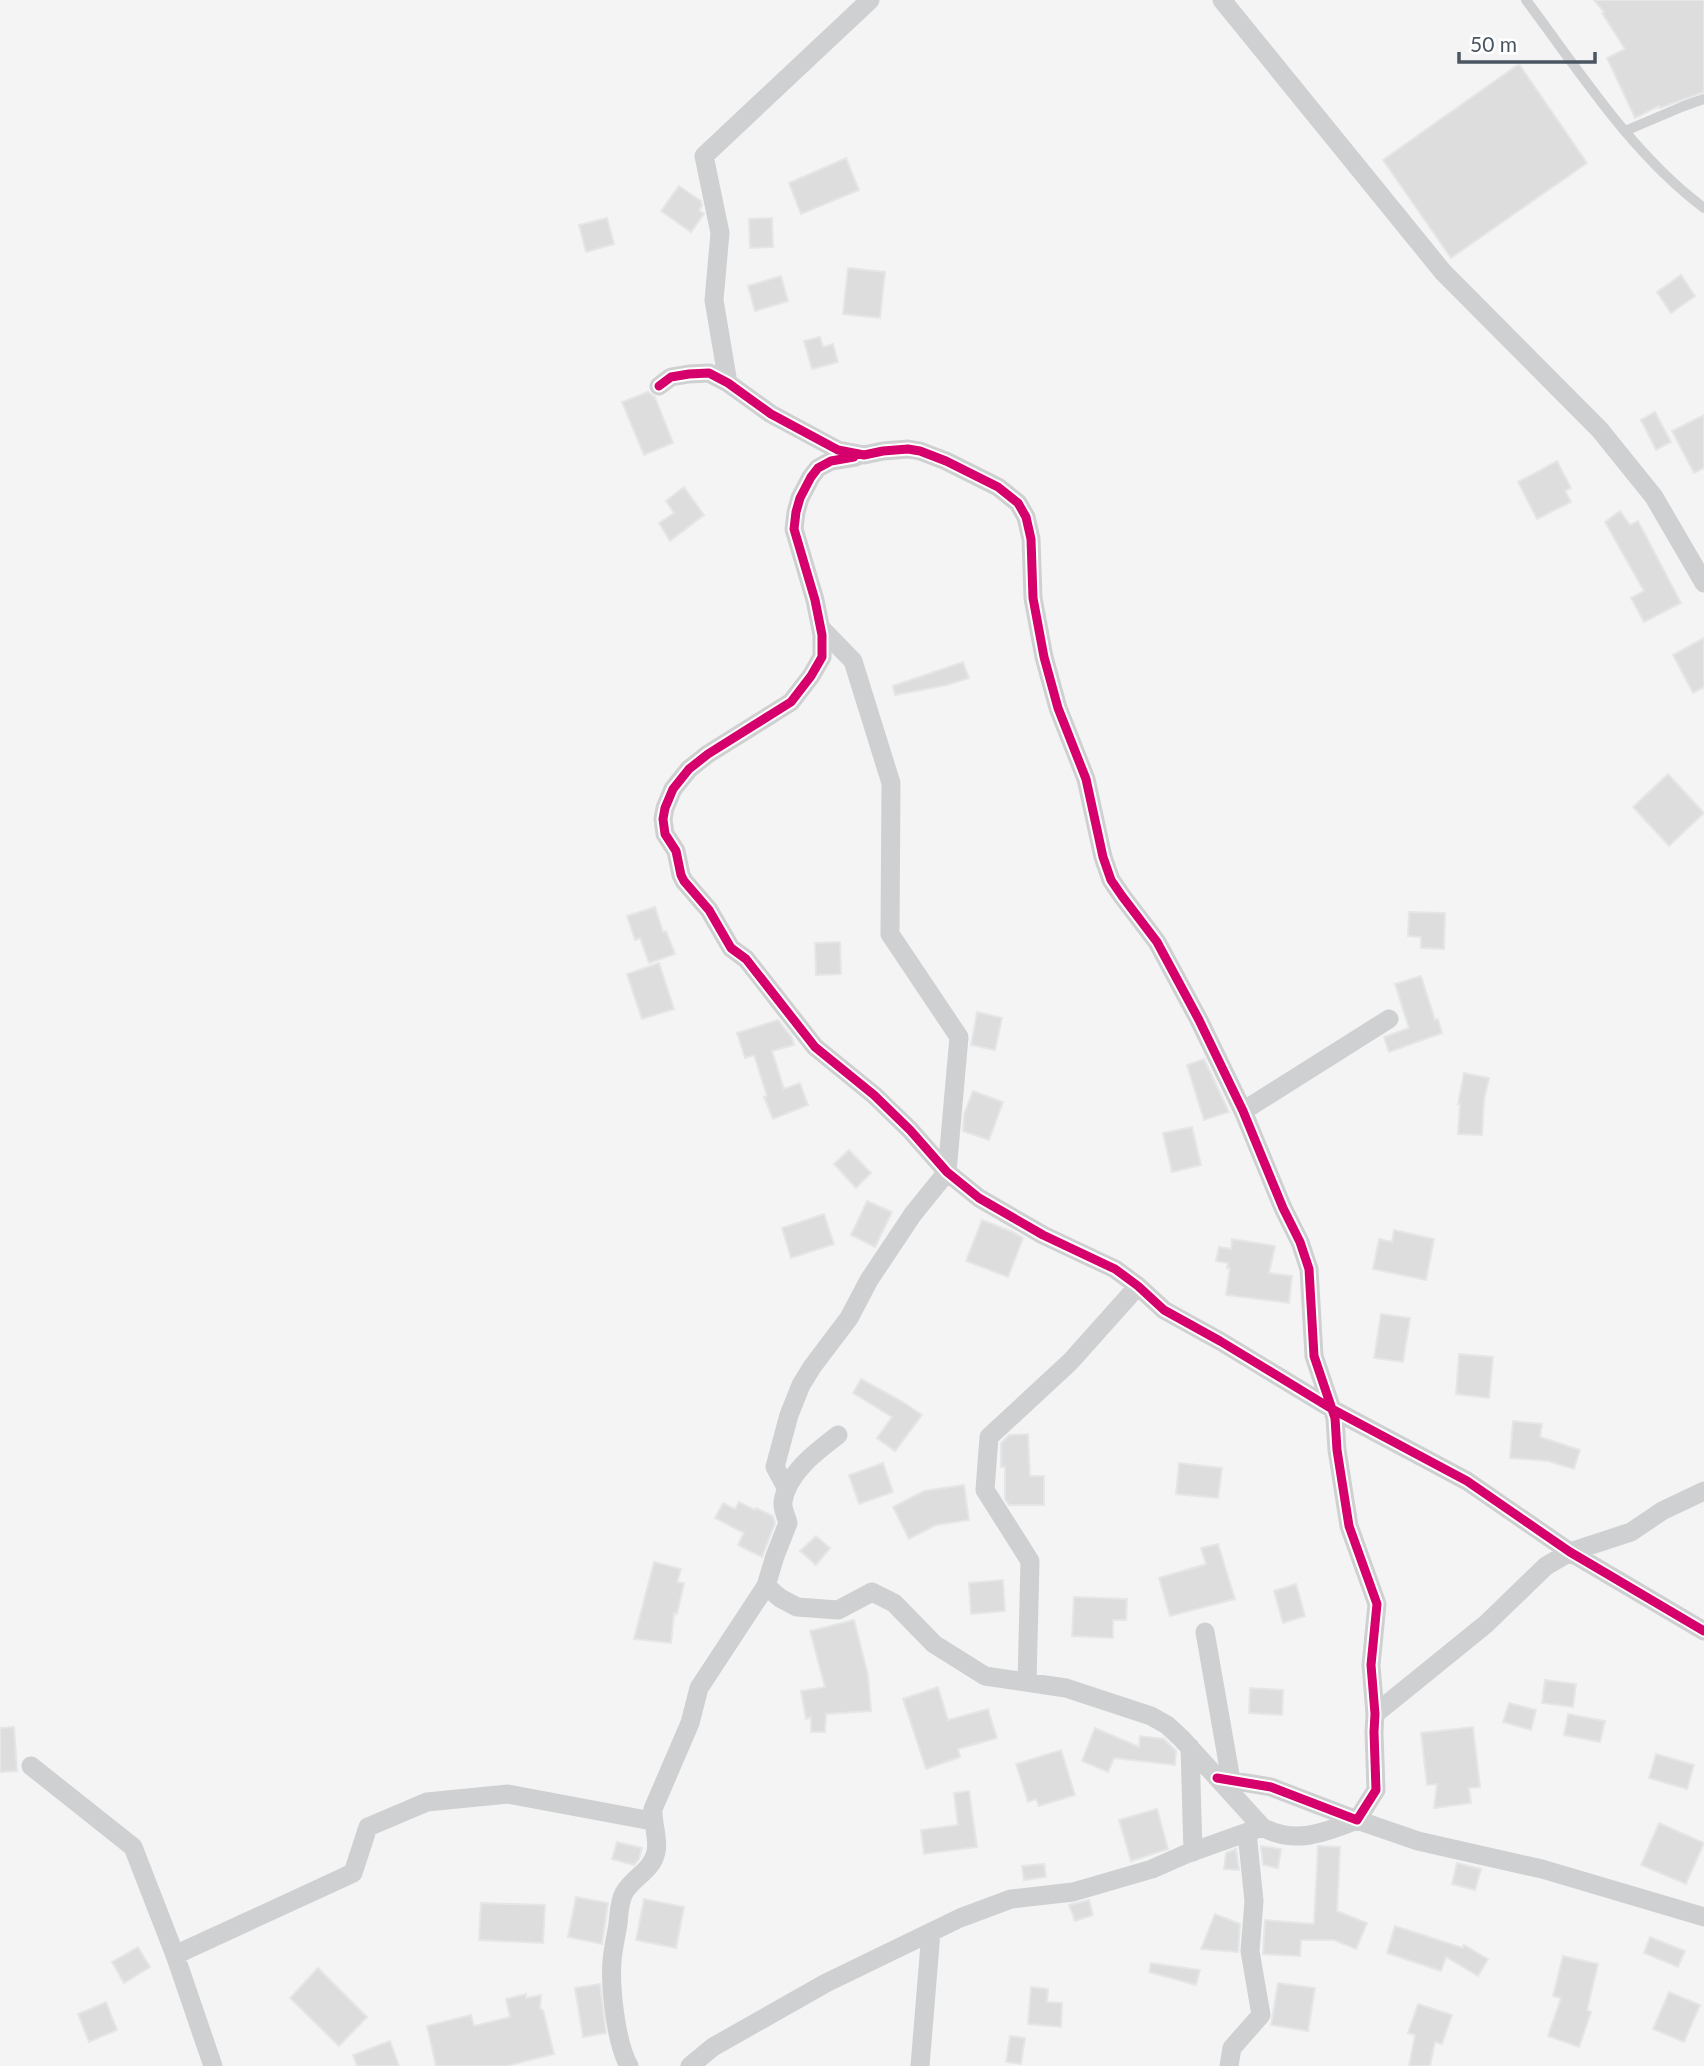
<svg xmlns="http://www.w3.org/2000/svg" width="1704" height="2066" viewBox="0 0 1704 2066" font-family="Lato,sans-serif">
	<style>
		.building { fill: #ddddde; stroke: #e5e6e7; stroke-width: 2 }
		.lines { fill: none; stroke-linecap: round; stroke-linejoin: round }
		.lane { stroke: #ced0d2; stroke-width: 10 }
		.street { stroke: #ced0d2; stroke-width: 19 }
		.cycleway-casing { stroke: #fff; stroke-width: 13 }
		.cycleway { stroke: #d6006c; stroke-width: 9 }
	</style>
	<rect width="100%" height="100%" fill="#f4f4f4"/>
	<path class="building" d="M 1594,0 L 1704,0 L 1704,92 L 1660,108 L 1659,106 L 1635,118 L 1607,58 L 1625,49 L 1602,13 L 1604,12 Z
		M 1519,64 L 1587,163 L 1451,258 L 1383,160 Z
		M 846,158 L 859,190 L 801,214 L 789,183 Z
		M 679,186 L 701,201 L 702,206 L 699,210 L 704,214 L 691,232 L 661,211 Z
		M 607,218 L 614,244 L 586,252 L 579,225 Z
		M 772,218 L 773,247 L 750,248 L 749,219 Z
		M 848,268 L 885,272 L 880,318 L 843,314 Z
		M 1681,275 L 1695,296 L 1671,313 L 1657,292 Z
		M 781,276 L 788,301 L 755,311 L 748,286 Z
		M 820,337 L 823,347 L 833,344 L 838,362 L 812,369 L 804,341 Z
		M 648,392 L 655,397 L 673,443 L 644,455 L 622,402 Z
		M 1655,412 L 1671,442 L 1656,450 L 1641,420 Z
		M 1704,415 L 1704,468 L 1694,473 L 1672,431 Z
		M 1557,461 L 1571,488 L 1565,491 L 1571,502 L 1537,519 L 1518,482 Z
		M 684,487 L 704,515 L 670,541 L 659,523 L 674,513 L 666,501 Z
		M 1620,511 L 1630,525 L 1638,521 L 1681,603 L 1644,622 L 1631,598 L 1644,591 L 1605,522 Z
		M 1704,638 L 1704,687 L 1693,693 L 1673,655 Z
		M 963,662 L 969,678 L 947,685 L 895,695 L 893,686 Z
		M 1668,774 L 1704,813 L 1669,846 L 1633,807 Z
		M 655,907 L 663,932 L 666,931 L 675,954 L 649,963 L 640,938 L 635,940 L 627,916 Z
		M 1409,912 L 1445,913 L 1444,949 L 1421,948 L 1421,937 L 1408,936 Z
		M 840,942 L 841,974 L 816,975 L 815,943 Z
		M 659,963 L 674,1009 L 642,1019 L 627,974 Z
		M 1421,976 L 1435,1020 L 1438,1019 L 1442,1033 L 1389,1052 L 1384,1037 L 1409,1028 L 1395,984 Z
		M 977,1012 L 1002,1018 L 995,1050 L 971,1045 Z
		M 778,1020 L 792,1038 L 794,1045 L 772,1051 L 784,1089 L 800,1083 L 808,1105 L 773,1119 L 764,1097 L 767,1096 L 754,1055 L 745,1058 L 737,1033 Z
		M 1204,1059 L 1229,1112 L 1204,1120 L 1187,1065 Z
		M 1464,1073 L 1489,1078 L 1484,1100 L 1482,1135 L 1458,1134 L 1460,1104 L 1458,1104 Z
		M 973,1091 L 1003,1102 L 989,1140 L 963,1131 L 964,1114 Z
		M 1192,1127 L 1201,1165 L 1172,1172 L 1163,1133 Z
		M 849,1150 L 871,1173 L 856,1188 L 834,1164 Z
		M 867,1201 L 892,1212 L 875,1247 L 851,1235 Z
		M 824,1214 L 834,1244 L 791,1258 L 782,1228 Z
		M 982,1220 L 1013,1232 L 1023,1238 L 1008,1277 L 966,1261 Z
		M 1394,1230 L 1434,1239 L 1426,1280 L 1373,1269 L 1379,1239 L 1392,1242 Z
		M 1232,1239 L 1275,1246 L 1269,1273 L 1292,1276 L 1289,1303 L 1226,1295 L 1230,1268 L 1227,1268 L 1228,1263 L 1216,1261 L 1219,1247 L 1231,1249 Z
		M 1381,1314 L 1410,1318 L 1403,1362 L 1374,1358 Z
		M 1459,1354 L 1493,1357 L 1489,1398 L 1456,1394 Z
		M 861,1379 L 903,1402 L 922,1415 L 895,1451 L 877,1438 L 892,1417 L 853,1393 Z
		M 1513,1421 L 1542,1424 L 1540,1437 L 1580,1450 L 1574,1469 L 1548,1461 L 1510,1458 Z
		M 1028,1434 L 1030,1476 L 1044,1476 L 1044,1505 L 1009,1505 L 1005,1499 L 1005,1467 L 1001,1467 L 1001,1443 L 1009,1435 Z
		M 883,1463 L 893,1492 L 859,1504 L 849,1475 Z
		M 1179,1463 L 1222,1468 L 1218,1498 L 1176,1494 Z
		M 964,1485 L 969,1520 L 936,1525 L 909,1539 L 893,1507 L 924,1491 Z
		M 739,1502 L 755,1510 L 756,1508 L 773,1516 L 775,1523 L 762,1557 L 738,1545 L 744,1533 L 715,1518 L 723,1503 L 735,1509 Z
		M 816,1536 L 830,1548 L 816,1565 L 800,1551 Z
		M 1218,1544 L 1235,1599 L 1170,1616 L 1159,1578 L 1206,1564 L 1201,1548 Z
		M 654,1562 L 681,1569 L 677,1582 L 684,1583 L 677,1614 L 674,1613 L 671,1643 L 634,1639 Z
		M 1003,1580 L 1005,1611 L 971,1614 L 969,1583 Z
		M 1296,1584 L 1305,1616 L 1283,1623 L 1274,1591 Z
		M 1074,1597 L 1127,1599 L 1126,1620 L 1113,1620 L 1113,1638 L 1072,1636 Z
		M 854,1620 L 868,1675 L 871,1711 L 826,1714 L 825,1732 L 811,1732 L 811,1717 L 806,1719 L 801,1691 L 825,1687 L 810,1631 Z
		M 1545,1680 L 1576,1684 L 1573,1707 L 1542,1703 Z
		M 938,1687 L 948,1720 L 988,1709 L 997,1738 L 958,1749 L 960,1757 L 926,1769 L 903,1699 Z
		M 1250,1688 L 1283,1690 L 1282,1715 L 1249,1713 Z
		M 1509,1703 L 1536,1710 L 1531,1730 L 1503,1722 Z
		M 1568,1714 L 1605,1721 L 1600,1742 L 1564,1735 Z
		M 14,1727 L 17,1771 L 0,1772 L 0,1728 Z
		M 1473,1727 L 1480,1787 L 1469,1788 L 1471,1803 L 1434,1808 L 1437,1784 L 1427,1785 L 1421,1733 Z
		M 1095,1728 L 1139,1747 L 1140,1736 L 1164,1739 L 1176,1751 L 1175,1765 L 1114,1758 L 1108,1772 L 1082,1761 Z
		M 1061,1750 L 1075,1795 L 1039,1806 L 1036,1799 L 1028,1802 L 1016,1764 Z
		M 1656,1754 L 1694,1765 L 1687,1789 L 1649,1778 Z
		M 969,1791 L 977,1847 L 924,1854 L 921,1830 L 958,1825 L 954,1793 Z
		M 1157,1809 L 1168,1849 L 1131,1861 L 1119,1820 Z
		M 1659,1823 L 1704,1843 L 1686,1884 L 1641,1865 Z
		M 617,1842 L 642,1848 L 639,1859 L 634,1865 L 612,1859 Z
		M 1261,1846 L 1281,1849 L 1278,1868 L 1263,1865 Z
		M 1318,1846 L 1340,1847 L 1337,1911 L 1367,1923 L 1356,1949 L 1334,1940 L 1301,1940 L 1300,1956 L 1263,1954 L 1265,1920 L 1314,1924 Z
		M 1236,1849 L 1239,1870 L 1224,1869 L 1226,1853 Z
		M 1457,1863 L 1481,1869 L 1475,1890 L 1452,1884 Z
		M 1044,1864 L 1046,1877 L 1024,1880 L 1022,1866 Z
		M 576,1897 L 608,1903 L 602,1944 L 568,1937 Z
		M 644,1899 L 684,1907 L 676,1948 L 636,1940 Z
		M 1089,1900 L 1093,1915 L 1075,1921 L 1069,1905 Z
		M 481,1903 L 545,1905 L 543,1943 L 479,1940 Z
		M 1215,1914 L 1240,1924 L 1238,1952 L 1201,1949 Z
		M 1395,1926 L 1463,1948 L 1464,1945 L 1488,1959 L 1478,1976 L 1446,1957 L 1441,1971 L 1387,1953 Z
		M 1650,1937 L 1685,1951 L 1678,1967 L 1644,1953 Z
		M 138,1947 L 150,1967 L 124,1983 L 112,1962 Z
		M 1563,1956 L 1598,1964 L 1587,2010 L 1591,2012 L 1579,2047 L 1548,2036 L 1561,1998 L 1553,1996 Z
		M 1151,1963 L 1200,1970 L 1196,1985 L 1149,1972 Z
		M 318,1968 L 367,2017 L 339,2046 L 290,1998 Z
		M 1278,1983 L 1315,1988 L 1308,2031 L 1271,2025 Z
		M 600,1984 L 606,2033 L 583,2037 L 575,1988 Z
		M 1031,1987 L 1048,1989 L 1047,2002 L 1062,2003 L 1061,2027 L 1028,2024 Z
		M 1669,1992 L 1700,2005 L 1684,2042 L 1653,2029 Z
		M 526,1994 L 526,1998 L 541,1995 L 540,2009 L 543,2010 L 554,2054 L 506,2066 L 436,2066 L 427,2026 L 471,2015 L 474,2026 L 510,2017 L 506,1999 Z
		M 106,2002 L 117,2030 L 89,2042 L 78,2014 Z
		M 1418,2004 L 1452,2015 L 1442,2044 L 1435,2042 L 1430,2066 L 1409,2066 L 1415,2035 L 1408,2033 Z
		M 1010,2036 L 1025,2038 L 1021,2064 L 1006,2062 Z
		M 390,2041 L 399,2066 L 357,2066 L 353,2055 Z"/>
	<g class="lines">
		<path class="lane" d="M 1526,0 C 1580,72 1631,153 1704,208
			M 1625,131 L 1684,106 L 1704,99"/>
		<path class="street" d="M 1222,0 L 1443,272 L 1600,430 L 1654,497 L 1704,583
			M 728,383 L 714,300 L 720,233 L 704,156 L 870,0
			M 659,386 L 671,377 L 689,374 L 709,373 L 728,383 L 771,414 L 838,450 L 864,455 L 883,451 L 908,449 L 920,451 L 946,461 L 998,487 L 1018,503 L 1026,517 L 1031,539 L 1033,598 L 1044,657 L 1058,708 L 1086,779 L 1103,857 L 1111,880 L 1122,896 L 1157,942 L 1199,1020 L 1243,1111 L 1283,1208 L 1300,1242 L 1309,1269 L 1314,1356 L 1335,1418 L 1337,1450 L 1349,1526 L 1377,1604 L 1371,1665 L 1375,1714 L 1374,1732 L 1376,1790 L 1357,1820 L 1271,1787 L 1217,1778
			M 856,457 L 831,461 L 818,468 L 811,477 L 800,498 L 796,512 L 794,529 L 815,600 L 822,635 L 822,657 L 811,676 L 791,702 L 708,754 L 689,769 L 673,789 L 665,808 L 663,819 L 665,834 L 676,851 L 681,875 L 684,881 L 709,910 L 731,948 L 746,959 L 815,1047 L 874,1095 L 910,1130 L 947,1172 L 979,1198 L 1043,1235 L 1115,1269 L 1138,1286 L 1164,1310 L 1220,1341 L 1332,1409 L 1467,1481 L 1570,1552 L 1704,1631
			M 1243,1111 L 1389,1019
			M 787,1489 L 775,1467 L 789,1415 L 801,1385 L 812,1367 L 849,1318 L 869,1280 L 913,1214 L 947,1172 L 959,1037 L 890,934 L 891,783 L 853,661 L 821,628
			M 766,1586 L 780,1598 L 797,1607 L 838,1610 L 872,1592 L 894,1603 L 934,1644 L 985,1676 L 1066,1688 L 1151,1716 L 1167,1725 L 1182,1739 L 1262,1827
			M 1205,1632 L 1231,1780
			M 1027,1682 L 1030,1561 L 985,1490 L 989,1437 L 1070,1362 L 1138,1286
			M 1375,1714 L 1486,1624 L 1546,1566 L 1570,1552 L 1631,1532 L 1662,1511 L 1704,1491
			M 1190,1747 L 1193,1852
			M 31,1766 L 133,1847 L 175,1955 L 213,2066
			M 175,1955 L 353,1873 L 368,1827 L 427,1802 L 508,1794 L 652,1821
			M 629,2066 C 616,2043 610,1988 612,1961 C 613,1949 616,1936 618,1924 C 619,1914 619,1902 624,1893 C 633,1877 652,1871 656,1852 C 659,1838 652,1823 653,1809 L 690,1723 L 699,1688 L 766,1586 L 775,1556 L 788,1523 C 786,1516 782,1508 783,1502 C 787,1473 817,1451 838,1435
			M 690,2066 L 713,2047 L 826,1983 L 960,1918 L 1011,1899 L 1073,1892 L 1152,1869 L 1186,1854 L 1262,1827 C 1295,1845 1324,1833 1357,1820 L 1418,1841 L 1542,1869 L 1704,1917
			M 920,2066 L 931,1932
			M 1229,2066 L 1232,2048 L 1261,2015 L 1250,1951 L 1254,1901 L 1247,1833"/>
		<g class="cycleway-casing">
			<path id="cycleway" d="M 659,386 L 671,377 L 689,374 L 709,373 L 728,383 L 771,414 L 838,450 L 864,455 L 883,451 L 908,449 L 920,451 L 946,461 L 998,487 L 1018,503 L 1026,517 L 1031,539 L 1033,598 L 1044,657 L 1058,708 L 1086,779 L 1103,857 L 1111,880 L 1122,896 L 1157,942 L 1199,1020 L 1243,1111 L 1283,1208 L 1300,1242 L 1309,1269 L 1314,1356 L 1335,1418 L 1337,1450 L 1349,1526 L 1377,1604 L 1371,1665 L 1375,1714 L 1374,1732 L 1376,1790 L 1357,1820 L 1271,1787 L 1217,1778
				M 854,457 L 831,461 L 818,468 L 811,477 L 800,498 L 796,512 L 794,529 L 815,600 L 822,635 L 822,657 L 811,676 L 791,702 L 708,754 L 689,769 L 673,789 L 665,808 L 663,819 L 665,834 L 676,851 L 681,875 L 684,881 L 709,910 L 731,948 L 746,959 L 815,1047 L 874,1095 L 910,1130 L 947,1172 L 979,1198 L 1043,1235 L 1115,1269 L 1138,1286 L 1164,1310 L 1220,1341 L 1332,1409 L 1467,1481 L 1570,1552 L 1704,1631"/>
		</g>
		<use href="#cycleway" class="cycleway"/>
	</g>
	<path d="M1459 52v10h136v-10" fill="none" stroke="#4a5661" stroke-width="3.5"/>
	<text x="1470" y="52" font-size="21" fill="#4a5661" stroke="#ffffff" stroke-width="5" paint-order="stroke">50 m</text>
</svg>
